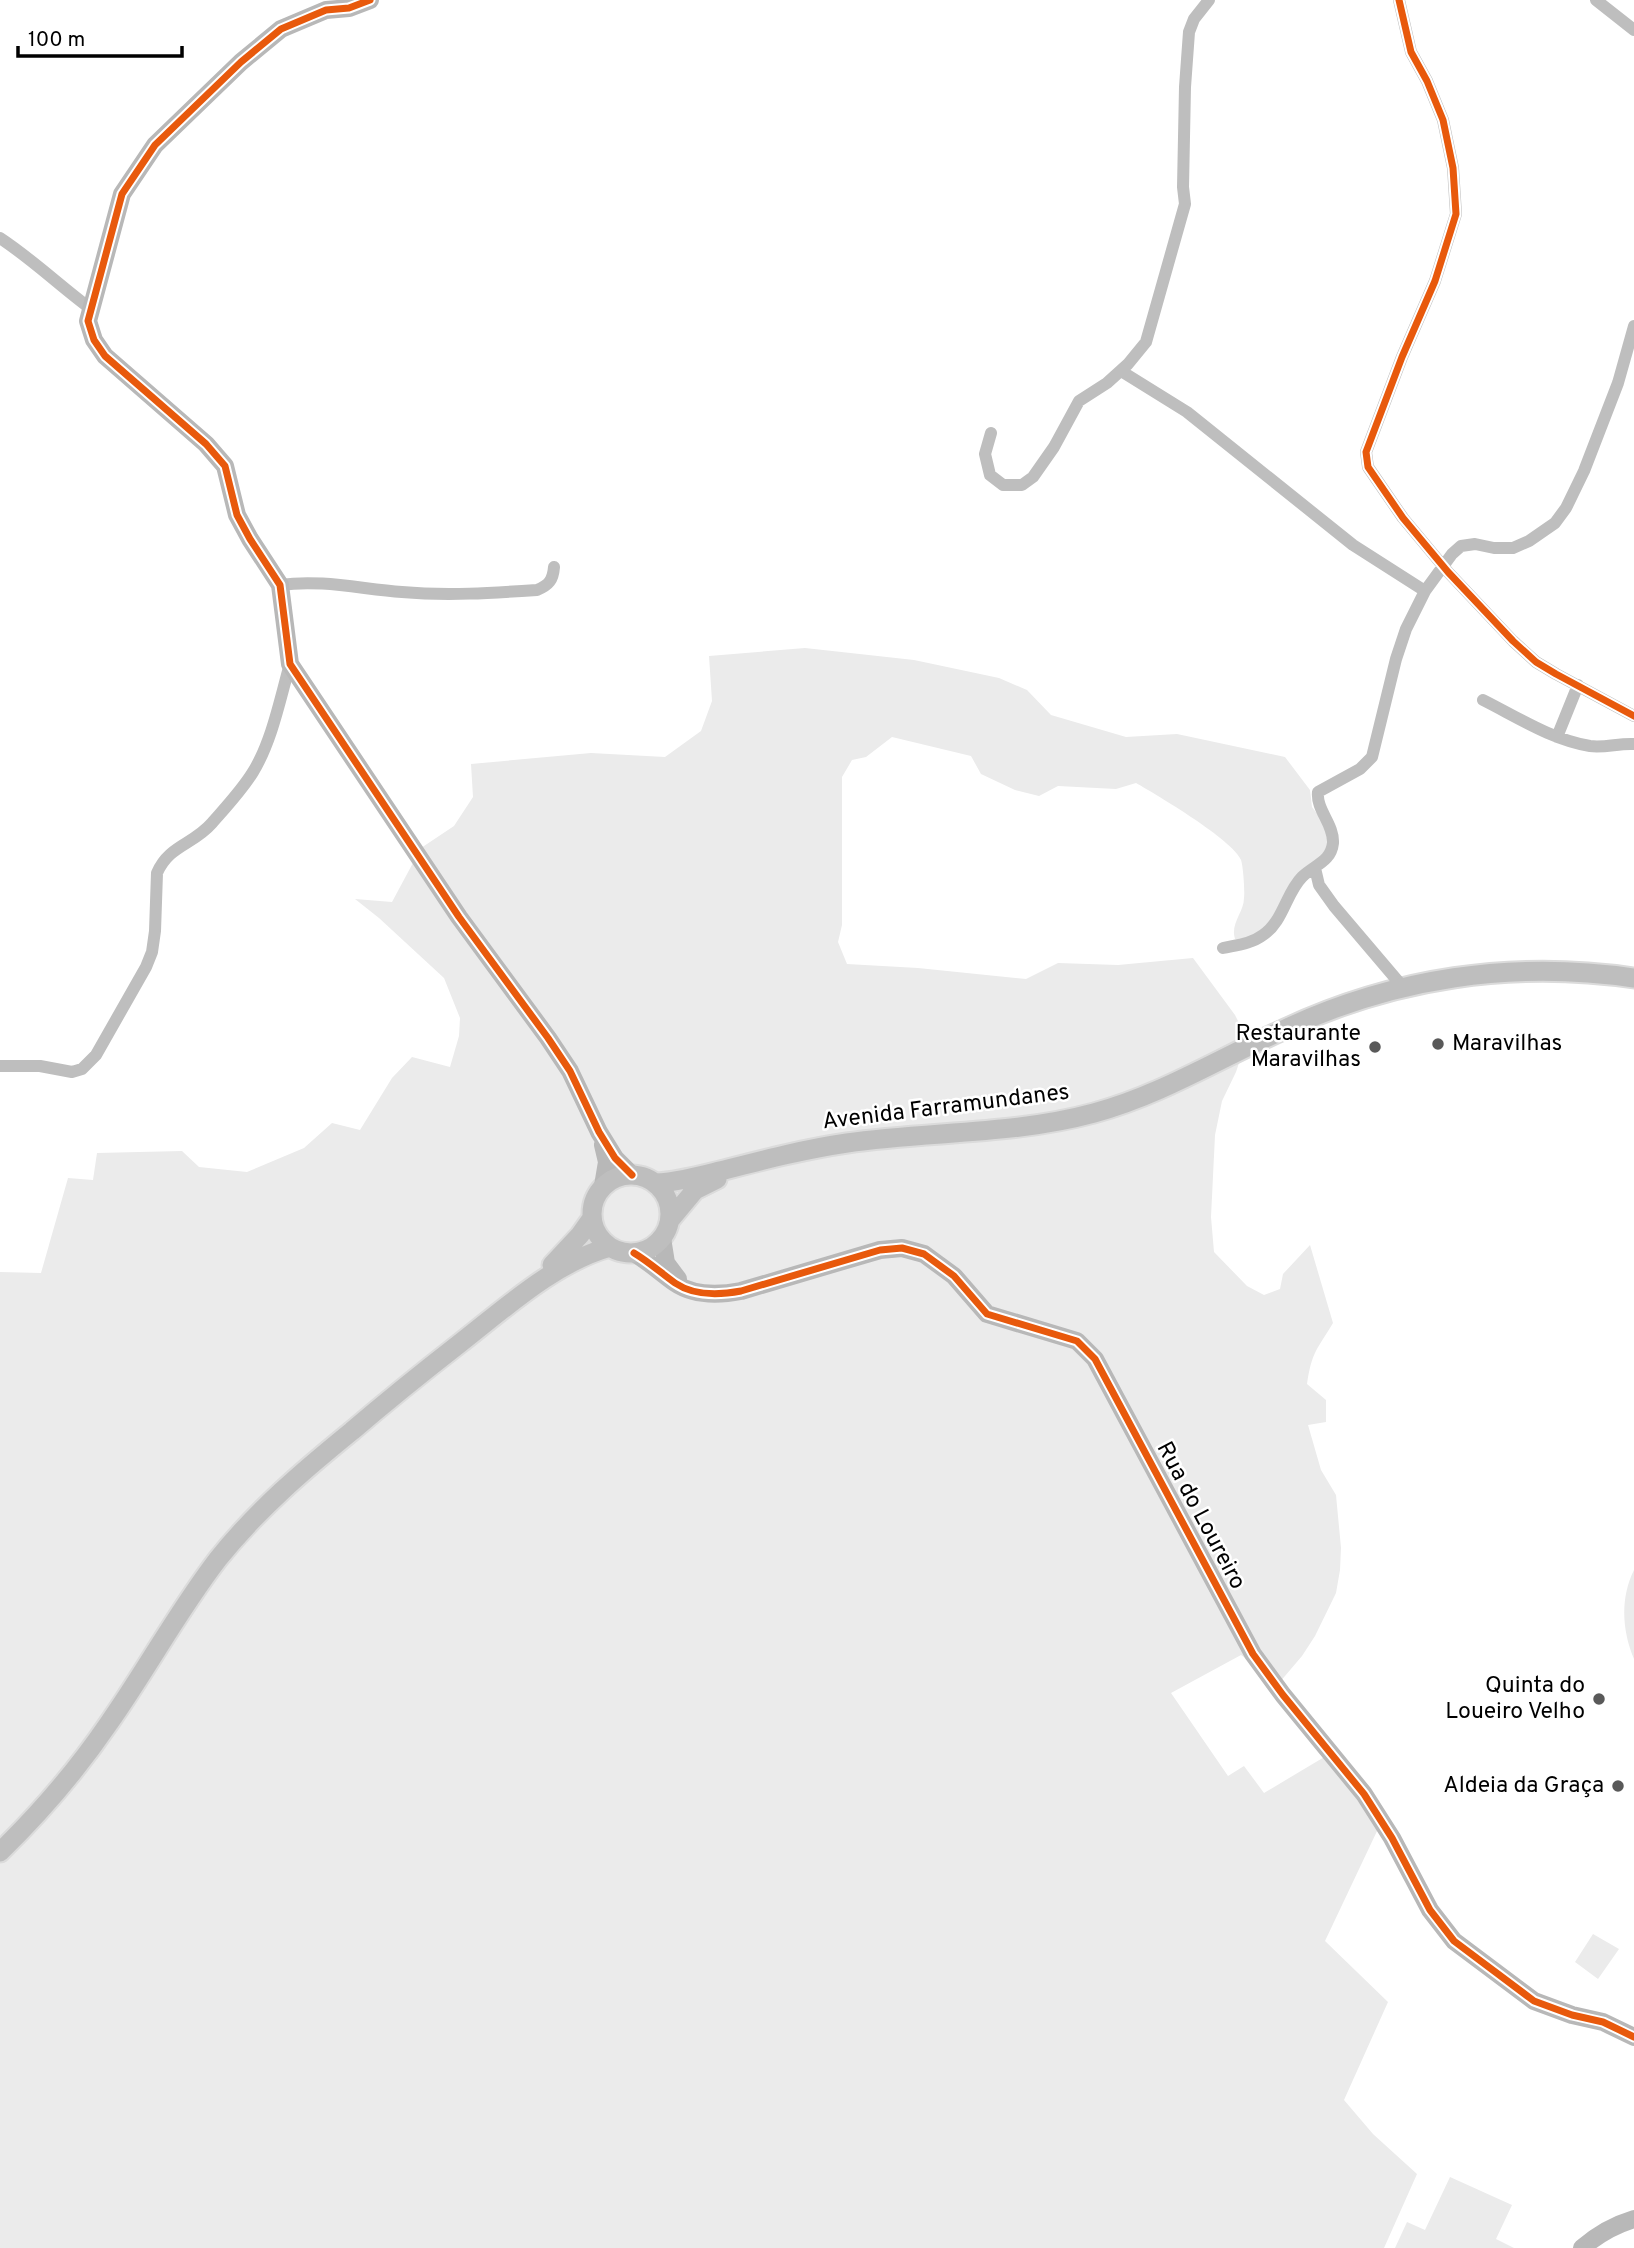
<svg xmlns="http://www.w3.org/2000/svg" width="1634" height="2248" viewBox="0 0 1634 2248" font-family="Overpass,sans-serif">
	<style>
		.green { fill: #ebebeb }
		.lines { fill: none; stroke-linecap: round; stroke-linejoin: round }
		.primary-casing { stroke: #dbdbdb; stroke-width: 23 }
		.street { stroke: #bebebe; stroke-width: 12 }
		.secondary { stroke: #b8b8b8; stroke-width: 18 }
		.primary { stroke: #bebebe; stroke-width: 19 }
		.cycleway-casing { stroke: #fff; stroke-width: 11 }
		.cycleway { stroke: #e8590c; stroke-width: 7 }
		.poi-dot { fill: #595959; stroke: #fff; stroke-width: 2.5 }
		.labels { text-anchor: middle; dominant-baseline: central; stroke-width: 5; stroke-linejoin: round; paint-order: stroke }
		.poi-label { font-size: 23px; fill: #000; stroke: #fff; text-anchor: end }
		.street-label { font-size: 23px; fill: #000; stroke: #fff }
	</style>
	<rect width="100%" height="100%" fill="#fff"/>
	<path class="green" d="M 805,648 L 914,660 L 999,678 L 1027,690 L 1051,715 L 1126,737 L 1177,734 L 1285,757 L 1310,790 L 1312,807 L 1324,823 L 1328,837 L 1327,850 L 1264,933 L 1244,941 L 1235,939 C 1230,924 1244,912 1244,898 C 1245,891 1243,865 1241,860 C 1233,840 1157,795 1136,783 L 1116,789 L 1058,786 L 1039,796 L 1015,790 L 981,774 L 971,756 L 892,737 L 866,757 L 852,760 L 842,777 L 842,925 L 838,942 L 847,964 L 918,968 L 1026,979 L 1058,963 L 1118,965 L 1193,958 L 1235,1015 L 1247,1039 L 1236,1072 L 1222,1101 L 1215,1135 L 1211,1217 L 1214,1252 L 1247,1286 L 1264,1295 L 1280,1289 L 1283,1274 L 1310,1245 L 1333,1323 C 1317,1350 1312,1351 1307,1384 L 1326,1400 L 1326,1422 L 1308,1425 L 1321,1470 L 1336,1495 L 1341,1548 L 1340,1570 L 1336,1593 L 1315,1636 L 1302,1656 L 1279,1683 L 1241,1655 L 1171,1693 L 1228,1776 L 1244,1766 L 1264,1793 L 1326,1756 L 1378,1829 L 1325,1941 L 1388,2002 L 1344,2100 L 1373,2134 L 1417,2174 L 1384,2248 L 0,2248 L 0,1272 L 41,1273 L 68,1178 L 93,1180 L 97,1153 L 182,1151 L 199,1167 L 247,1172 L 304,1148 L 332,1123 L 360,1130 L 392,1078 L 412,1057 L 450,1067 L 459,1036 L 460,1018 L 444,978 L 379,918 L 355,899 L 392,902 L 421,848 L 454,826 L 473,797 L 471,764 L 591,753 L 665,757 L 701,731 L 712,701 L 709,656 Z
		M 1634,1570 L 1634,1659 C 1622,1631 1620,1598 1634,1570 Z
		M 1593,1934 L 1619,1949 L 1598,1979 L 1575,1962 Z
		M 1450,2177 L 1512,2205 L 1496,2239 L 1514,2248 L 1395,2248 L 1407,2222 L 1425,2230 Z"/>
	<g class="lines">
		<g class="primary-casing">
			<path id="primary" d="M592 1214a39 39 0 1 1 78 0a39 39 0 1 1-78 0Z
				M 655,1183 C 680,1182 703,1175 728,1169 C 767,1159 806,1149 847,1143 C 929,1131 1013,1135 1094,1113 C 1161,1095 1220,1058 1283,1030 C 1393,978 1513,960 1634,978
				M 670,1220 L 695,1190 L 717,1179
				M 552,1265 L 580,1235 L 592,1218
				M 0,1852 C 41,1812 77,1770 109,1723 C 147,1669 178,1611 218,1559 C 257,1510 304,1470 352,1431 C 387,1401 423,1372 459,1344 C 504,1309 555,1262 610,1247"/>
		</g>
		<path class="street" d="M 1399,0 L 1411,52 L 1427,81 L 1443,120 L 1453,168 L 1456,214 L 1435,281 L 1402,357 L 1366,452 L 1368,467 L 1403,518 L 1448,572 L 1513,641 L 1536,662 L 1556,674 L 1634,716
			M 1596,0 L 1634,30
			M 0,238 C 32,259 60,286 91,309
			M 1121,371 L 1187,412 L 1353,545 L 1425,591
			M 991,433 L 985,454 L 990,475 L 1003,485 L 1022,485 L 1033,477 L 1054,447 L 1079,401 L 1107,383 L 1128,364 L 1146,342 L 1185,204 L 1183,187 L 1185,87 L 1189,32 L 1194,19 L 1209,0
			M 280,585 C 321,579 361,589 402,592 C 447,596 492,593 537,590 C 549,585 553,580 554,567
			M 1483,700 C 1517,717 1552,740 1590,746 C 1605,748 1619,743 1634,744
			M 1557,737 L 1578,685
			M 1315,868 L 1319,885 L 1334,906 L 1402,986
			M 1223,948 C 1237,945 1251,944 1263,935 C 1283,922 1286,893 1302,877 C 1314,865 1331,862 1333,843 C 1334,824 1316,810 1318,792 L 1360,769 L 1372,757 L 1396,659 L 1406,629 L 1425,591 L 1452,554 L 1461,546 L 1475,544 L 1494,548 L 1513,548 L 1529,541 L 1555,523 L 1566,508 L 1584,471 L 1618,383 L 1634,326
			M 0,1066 L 40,1066 L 72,1072 L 82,1069 L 96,1055 L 146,967 L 152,952 L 155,931 L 157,873 C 169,845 193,845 212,823 C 226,807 242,790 253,772 C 272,741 280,699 290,664"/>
		<path class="secondary" d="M 370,0 L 349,8 L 326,10 L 281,29 L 241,62 L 155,145 L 122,194 L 88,321 L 94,340 L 105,356 L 206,444 L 225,466 L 237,515 L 250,539 L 280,585 L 290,664 L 459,917 L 548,1038 L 570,1071 L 599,1132 L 615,1158 L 632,1175
			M 603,1145 L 607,1162 L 603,1186
			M 662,1238 L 666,1263 L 678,1279
			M 634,1253 C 649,1262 661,1273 675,1283 C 694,1296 720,1295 741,1291 L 880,1250 L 902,1248 L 924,1254 L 954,1276 L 987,1314 L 1077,1341 L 1095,1359 L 1253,1654 L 1283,1695 L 1364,1794 L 1392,1838 L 1430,1910 L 1454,1941 L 1534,2001 L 1572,2015 L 1603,2022 L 1634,2037
			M 1582,2248 C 1598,2234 1614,2225 1634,2219"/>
		<use href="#primary" class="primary"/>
		<g class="cycleway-casing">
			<path id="cycleway" d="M 370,0 L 349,8 L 326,10 L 281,29 L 241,62 L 155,145 L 122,194 L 88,321 L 94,340 L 105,356 L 206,444 L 225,466 L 237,515 L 250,539 L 280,585 L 290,664 L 459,917 L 548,1038 L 570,1071 L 599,1132 L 615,1158 L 632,1175
				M 1399,0 L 1411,52 L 1427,81 L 1443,120 L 1453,168 L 1456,214 L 1435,281 L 1402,357 L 1366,452 L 1368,467 L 1403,518 L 1448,572 L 1513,641 L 1536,662 L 1556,674 L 1634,716
				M 634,1253 C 649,1262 661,1273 675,1283 C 694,1296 720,1295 741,1291 L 880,1250 L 902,1248 L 924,1254 L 954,1276 L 987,1314 L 1077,1341 L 1095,1359 L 1253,1654 L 1283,1695 L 1364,1794 L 1392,1838 L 1430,1910 L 1454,1941 L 1534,2001 L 1572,2015 L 1603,2022 L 1634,2037"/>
		</g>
		<use href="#cycleway" class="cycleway"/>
	</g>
	<g class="poi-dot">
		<circle cx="1438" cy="1044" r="7"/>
		<circle cx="1375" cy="1047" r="7"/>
		<circle cx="1599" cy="1699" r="7"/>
		<circle cx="1618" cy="1786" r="7"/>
	</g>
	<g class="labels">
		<g class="poi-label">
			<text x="1361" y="1034">Restaurante<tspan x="1361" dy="26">Maravilhas</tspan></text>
			<text x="1452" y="1044" text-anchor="start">Maravilhas</text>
			<text x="1585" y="1686">Quinta do<tspan x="1585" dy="26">Loueiro Velho</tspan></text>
			<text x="1604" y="1786">Aldeia da Graça</text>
		</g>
		<g class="street-label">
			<text transform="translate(946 1108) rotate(-7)">Avenida Farramundanes</text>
			<text transform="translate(1200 1516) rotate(62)">Rua do Loureiro</text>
		</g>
	</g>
	<path d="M18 46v10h164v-10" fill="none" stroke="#000000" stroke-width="3.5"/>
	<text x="28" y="46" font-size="21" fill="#000000" stroke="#ffffff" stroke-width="5" paint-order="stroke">100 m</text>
</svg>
